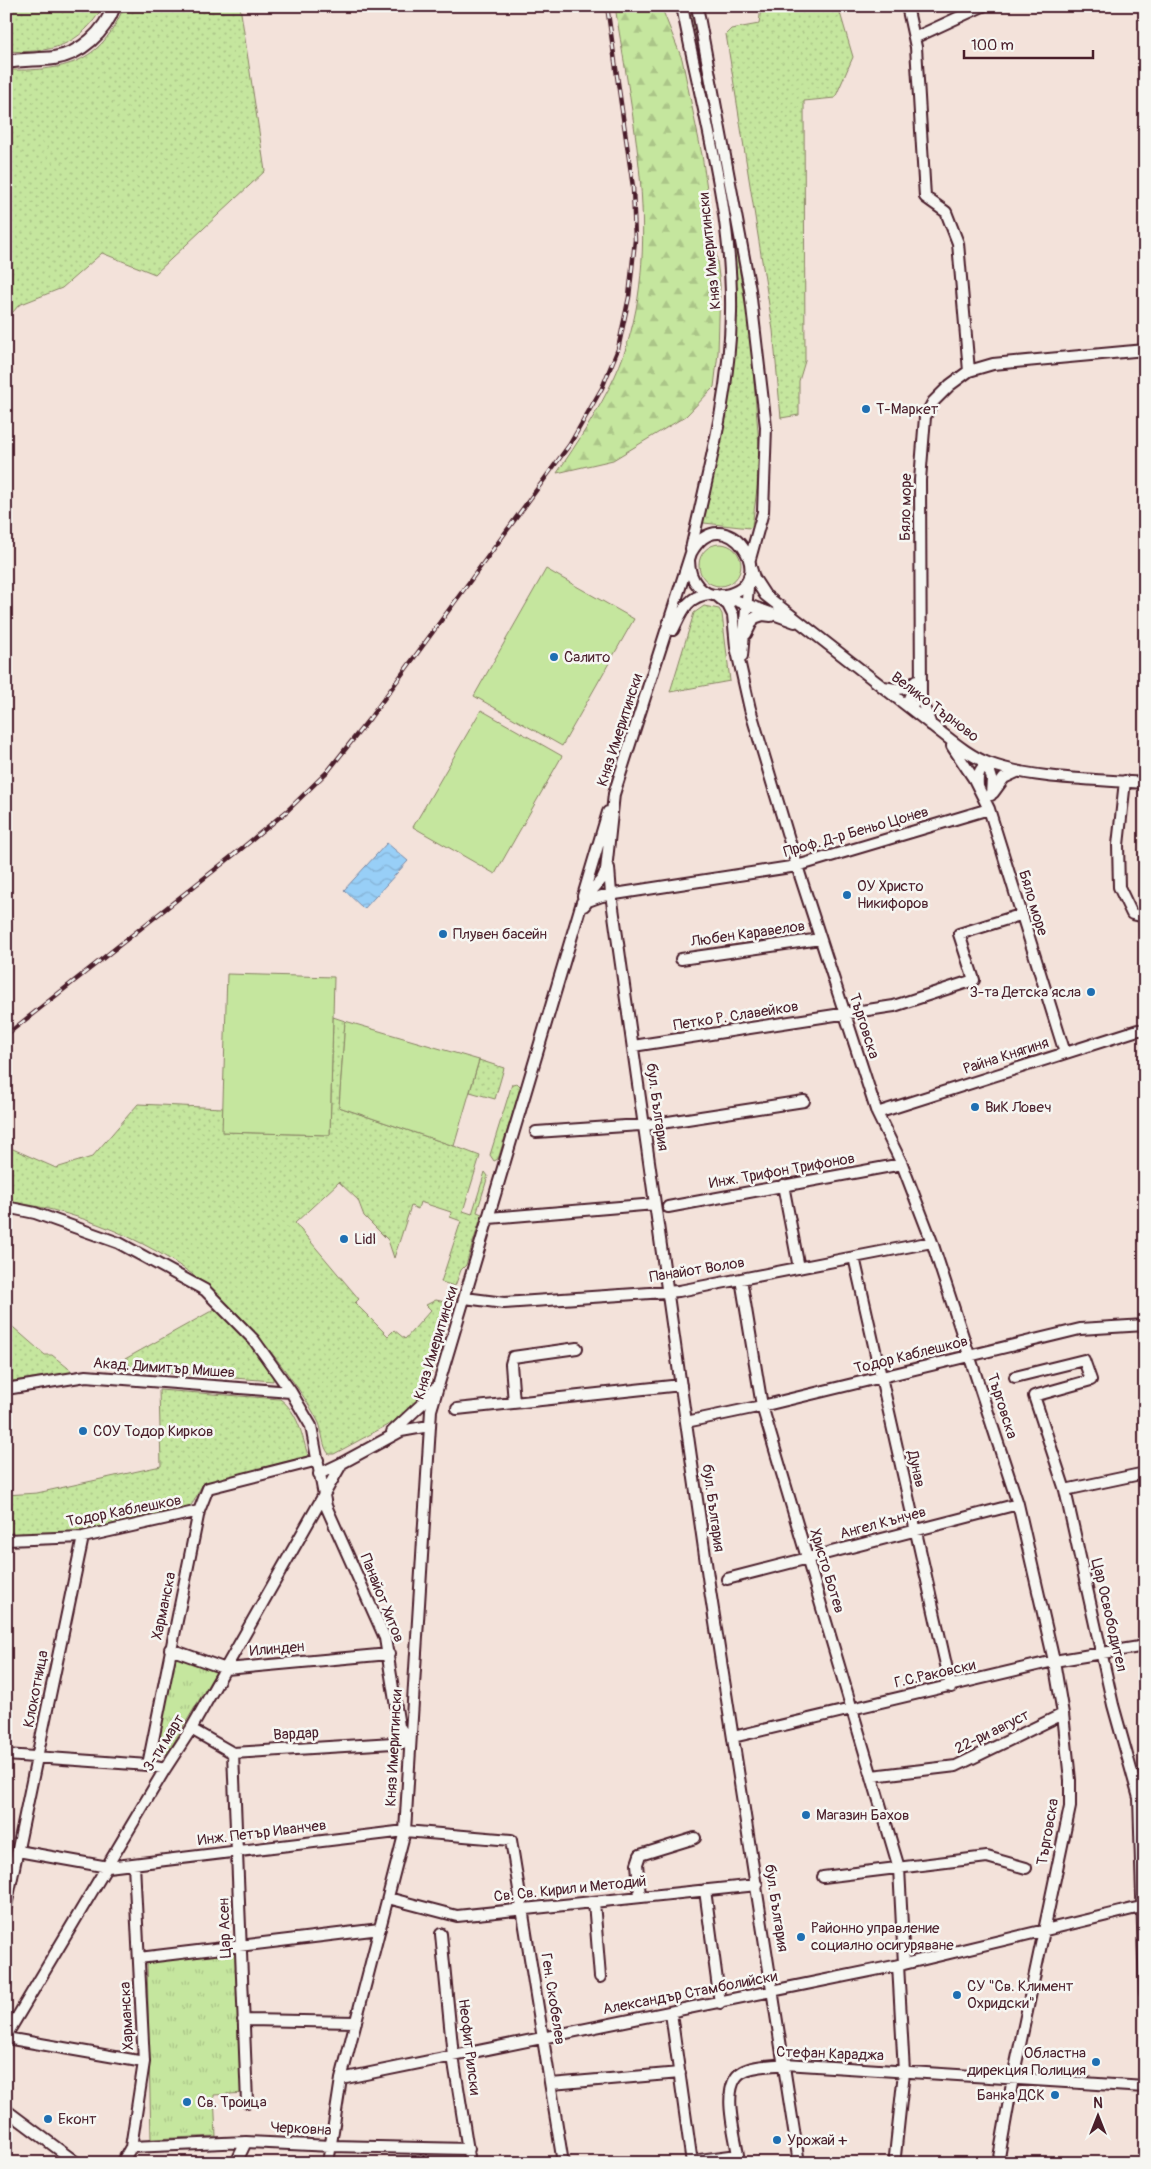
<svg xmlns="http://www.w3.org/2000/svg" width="1151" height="2169" viewBox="0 0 1151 2169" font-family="Pangolin,sans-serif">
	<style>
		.grass { fill: url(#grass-dots); stroke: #888264 }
		.forest { fill: url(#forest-firs); stroke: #888264 }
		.park { fill: url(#park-tufts); stroke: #888264 }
		.garden { fill: #c5e69e; stroke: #888264 }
		.water { fill: url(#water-waves); stroke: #7989a5 }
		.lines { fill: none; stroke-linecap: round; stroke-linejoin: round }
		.minor-casing { stroke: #4a1f2b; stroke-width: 14 }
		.major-casing { stroke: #4a1f2b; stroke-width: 16 }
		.minor { stroke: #f6f6f2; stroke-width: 10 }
		.major { stroke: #f6f6f2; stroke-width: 12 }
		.rail-casing { stroke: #4a1f2b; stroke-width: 4.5 }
		.rail { stroke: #f6f6f2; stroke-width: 2.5; stroke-dasharray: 8; stroke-linecap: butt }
		.poi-dot { fill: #1f6fb2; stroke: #f6f6f2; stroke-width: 2 }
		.labels { text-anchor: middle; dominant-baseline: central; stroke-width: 5; stroke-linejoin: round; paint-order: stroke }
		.street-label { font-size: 15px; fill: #4a1f2b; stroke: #f6f6f2 }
		.poi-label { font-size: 15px; fill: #4a1f2b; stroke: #f6f6f2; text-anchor: start }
	</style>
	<defs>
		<pattern id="grass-dots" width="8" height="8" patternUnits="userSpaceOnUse" patternTransform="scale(1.25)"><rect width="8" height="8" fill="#c5e69e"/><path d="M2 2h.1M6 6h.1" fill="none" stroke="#abc588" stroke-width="1.8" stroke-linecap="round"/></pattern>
		<pattern id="forest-firs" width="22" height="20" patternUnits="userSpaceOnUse" patternTransform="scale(1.25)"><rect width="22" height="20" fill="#c5e69e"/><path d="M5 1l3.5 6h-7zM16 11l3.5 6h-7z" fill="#abc588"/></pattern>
		<pattern id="park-tufts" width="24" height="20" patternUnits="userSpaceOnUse" patternTransform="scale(1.25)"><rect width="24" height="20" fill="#c5e69e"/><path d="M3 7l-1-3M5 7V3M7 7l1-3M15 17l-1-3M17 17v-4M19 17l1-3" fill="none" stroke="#abc588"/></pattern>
		<pattern id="water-waves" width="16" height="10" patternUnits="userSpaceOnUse" patternTransform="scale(1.25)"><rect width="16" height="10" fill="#98cff7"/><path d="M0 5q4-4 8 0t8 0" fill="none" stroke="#84b1d4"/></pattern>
	</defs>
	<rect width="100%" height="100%" fill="#f3e2da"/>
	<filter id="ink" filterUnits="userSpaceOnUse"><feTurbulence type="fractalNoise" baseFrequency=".02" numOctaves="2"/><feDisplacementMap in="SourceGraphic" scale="10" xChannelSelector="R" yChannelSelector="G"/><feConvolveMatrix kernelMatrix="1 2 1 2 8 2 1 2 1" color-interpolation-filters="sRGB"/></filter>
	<g filter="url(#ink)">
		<path class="grass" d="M 6,6 L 103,6 C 81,46 50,54 6,51 Z
			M 124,6 L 240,6 L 265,171 L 155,274 L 102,253 L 62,288 L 19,305 L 6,320 L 6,70 C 63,71 101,65 124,6 Z
			M 690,6 L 718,142 L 750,333 L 759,444 L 757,489 L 752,526 L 750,528 L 704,523 L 702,520 L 732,379 L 737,306 L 731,232 L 721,170 Z
			M 761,6 L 838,6 L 853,57 L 835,98 L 804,101 L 805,361 L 799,381 L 799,415 L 781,418 L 773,330 L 726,34 L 731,29 L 759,24 Z
			M 704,606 L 719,609 L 722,614 L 730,681 L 670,692 L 694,613 Z
			M 333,1017 L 345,1021 L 339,1107 L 454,1146 L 480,1156 L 463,1211 L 472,1214 L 485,1172 L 488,1176 L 477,1212 L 482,1214 L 466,1265 L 461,1270 L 455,1286 L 441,1282 L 461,1221 L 450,1217 L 451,1212 L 420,1202 L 418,1209 L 411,1206 L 394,1258 L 388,1240 L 364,1216 L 358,1200 L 339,1182 L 295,1223 L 359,1299 L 355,1303 L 388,1336 L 394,1330 L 405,1339 L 431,1310 L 426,1305 L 436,1300 L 454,1304 L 424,1394 L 393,1422 L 334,1454 L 329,1454 C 322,1446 323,1433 319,1423 C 313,1411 306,1400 299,1390 C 279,1361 257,1333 232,1308 C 173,1249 88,1212 6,1201 L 6,1146 L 56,1168 L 92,1157 L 138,1104 L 223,1108 L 223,1132 L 330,1135 Z
			M 479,1060 L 504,1068 L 495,1099 L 470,1092 Z
			M 517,1083 L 521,1087 L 498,1159 L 494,1161 L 490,1155 L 512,1084 Z
			M 215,1309 L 248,1342 L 273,1375 L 273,1381 L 155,1372 L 132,1368 L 125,1359 Z
			M 6,1321 L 45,1355 L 52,1355 L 73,1372 L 6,1382 Z
			M 159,1390 L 280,1399 C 298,1412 302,1435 308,1456 L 204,1483 C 197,1491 197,1500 189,1507 L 82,1533 L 6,1536 L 6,1495 L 37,1493 L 161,1466 Z"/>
		<path class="forest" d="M 615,6 L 661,6 L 682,59 L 702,155 L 714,236 L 720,285 L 718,353 L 714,387 L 686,416 L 613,460 L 557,473 C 578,442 599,410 615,376 C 667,263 633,123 615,6 Z"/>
		<path class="park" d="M 173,1655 L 217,1670 L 167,1754 L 155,1750 Z
			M 238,1953 L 245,2093 L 214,2095 L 216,2136 L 151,2139 L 147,1962 Z"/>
		<path class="garden" d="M699 565a21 21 0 1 1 42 0a21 21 0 1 1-42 0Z
			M 546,569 L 634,619 L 562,746 L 474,696 Z
			M 481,710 L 562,756 L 495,874 L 413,827 Z
			M 227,974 L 334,977 L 330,1135 L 222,1132 Z
			M 345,1021 L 479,1060 L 454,1146 L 339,1107 Z"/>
		<path class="water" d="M 387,843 L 408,861 L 364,909 L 344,890 Z"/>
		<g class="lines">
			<g class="minor-casing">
				<path id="minor" d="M 682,6 C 701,107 733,210 731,313 C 730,393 708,472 691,549
					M 697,6 L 750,290 L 766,427 L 763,512 L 750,559
					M 907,6 L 916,47 L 925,197 L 946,212 L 958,243 L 969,371
					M 914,38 L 983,6
					M 751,568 L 754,578 L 765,595 L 943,734 C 957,745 972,757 988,763 C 1033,780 1097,779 1145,783
					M 716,595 L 728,605 L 733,615 L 736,647 L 750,709 L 797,866 L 877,1113 L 902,1164 L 932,1242 L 1018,1504 L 1054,1661 L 1063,1714 L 1070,1780 L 1070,1807 L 1013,2078 L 998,2163
					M 721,595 L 795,622
					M 673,630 C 682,612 687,596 709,594
					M 746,634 L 754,618 L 763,615 L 771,616
					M 742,656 L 749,576
					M 885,687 C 898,690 906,690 915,682
					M 913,705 L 909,707 L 908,701 L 916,681
					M 931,725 L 921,699 L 920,480 L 925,417 L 933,402 L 950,385 L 969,371 L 993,364 L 1145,350
					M 952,746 L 974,779 L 989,809 L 1065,1053
					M 1125,781 L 1118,845 L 1119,887 L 1132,914 L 1145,917
					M 978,786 C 977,775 979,770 987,763 L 992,779 L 991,795
					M 993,793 L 1004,778 L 1017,772
					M 609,868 L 611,894 L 709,1584 L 799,2163
					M 583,896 L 608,812
					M 584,906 L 588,901 L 602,896 L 797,866 L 989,809
					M 681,959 L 820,939
					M 633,1046 L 894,1006 L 974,980 L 959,934 L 1020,915
					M 877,1113 L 1138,1030 L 1145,1030
					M 536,1132 L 655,1124 L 804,1101
					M 783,1185 L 799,1268
					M 6,1207 L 35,1213 L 119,1243 L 205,1290 L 254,1340 L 291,1392 L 311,1426 L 326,1506 L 385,1638 L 399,1726 L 409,1742 L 233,1753 L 191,1729
					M 668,1207 L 902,1164
					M 489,1218 L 655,1204
					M 854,1257 L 951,1687
					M 741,1279 L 762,1406 L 899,1868 L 904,1964
					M 465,1298 L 504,1303 L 679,1291 L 932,1242
					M 1015,1377 L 1084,1360 L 1091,1380 L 1034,1396 L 1065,1490 L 1113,1705 L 1139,1798 L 1145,1993
					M 6,1389 L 86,1376 L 291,1392
					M 514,1403 L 511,1364 L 513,1357 L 577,1348
					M 457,1409 L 681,1385
					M 686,1422 L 762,1406 L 1080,1329 L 1145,1325
					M 392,1432 L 423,1403 L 434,1389
					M 319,1474 L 342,1463
					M 1065,1490 L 1145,1473
					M 6,1540 L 83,1537 L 199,1511 L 208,1488 L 318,1460
					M 727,1579 L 1018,1504
					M 170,1649 L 226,1669 L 389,1654
					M 733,1737 L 1054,1661 L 1145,1646
					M 233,1753 L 247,2102
					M 6,1755 L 148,1765 L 165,1769
					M 148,1765 L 199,1511
					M 872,1776 L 956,1766 L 1063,1714
					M 18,1851 L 108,1867 L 405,1831 L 511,1840 L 563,2163
					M 823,1877 L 987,1857 L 1026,1868
					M 705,1890 L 720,2003
					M 640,1896 L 637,1864 L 640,1855 L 695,1838
					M 388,1898 L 457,1916 L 757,1885
					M 594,1902 L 600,1977
					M 6,1906 L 83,1537
					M 441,1934 L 453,2056 L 470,2163
					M 139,1958 L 380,1929
					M 671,2013 L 692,2163
					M 243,2020 L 356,2022
					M 6,2036 L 165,1769 L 191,1729 L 342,1463 L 401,1431 L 429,1426
					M 6,2038 L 144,2062
					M 341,2079 L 904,1964 L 1145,1906
					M 551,2084 L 680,2073
					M 6,2110 L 77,2163
					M 131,2147 L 246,2142 L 331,2146 L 469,2149
					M 895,2156 L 904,2072 L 898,1965
					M 692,2161 L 738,2155 C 735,2134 720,2085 742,2072 C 753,2065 772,2066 785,2064 L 1145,2087
					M 122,2163 L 131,2147 L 144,2062 L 134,1864
					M 236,2163 L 246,2142
					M 328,2163 L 341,2079 L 405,1831 L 431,1410 L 582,902 L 602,879 L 606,870 L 614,794 L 691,553 C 724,494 785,583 725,595 C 702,599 689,580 689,560"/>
			</g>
			<g class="major-casing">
				<path id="major" d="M 6,62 C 22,59 38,60 54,58 C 81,54 105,32 114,6"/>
			</g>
			<use href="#minor" class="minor"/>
			<use href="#major" class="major"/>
			<g class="rail-casing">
				<path id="rail" d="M 6,1035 L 241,849 L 287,811 L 328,771 L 370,718 L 570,444 L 602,388 L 618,349 L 629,297 L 635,240 L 633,187 L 607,6"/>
			</g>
			<use href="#rail" class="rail"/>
		</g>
	</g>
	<g class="poi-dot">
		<circle cx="866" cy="409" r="5"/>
		<circle cx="554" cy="657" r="5"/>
		<circle cx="847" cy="895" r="5"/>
		<circle cx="443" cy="934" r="5"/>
		<circle cx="1091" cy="992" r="5"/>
		<circle cx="975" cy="1107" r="5"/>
		<circle cx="344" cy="1239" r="5"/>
		<circle cx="83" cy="1431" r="5"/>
		<circle cx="806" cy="1815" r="5"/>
		<circle cx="801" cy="1937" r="5"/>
		<circle cx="957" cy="1995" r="5"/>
		<circle cx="1096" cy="2062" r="5"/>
		<circle cx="1055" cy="2095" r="5"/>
		<circle cx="187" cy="2102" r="5"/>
		<circle cx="48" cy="2119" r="5"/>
		<circle cx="777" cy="2140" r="5"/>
	</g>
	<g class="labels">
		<g class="street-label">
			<text transform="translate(710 251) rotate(-96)">Княз Имеритински</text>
			<text transform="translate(906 507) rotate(-89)">Бяло море</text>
			<text transform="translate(935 707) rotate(37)">Велико Търново</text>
			<text transform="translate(620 730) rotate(-72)">Княз Имеритински</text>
			<text transform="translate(856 832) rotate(-16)">Проф. Д-р Беньо Цонев</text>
			<text transform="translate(1033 903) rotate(73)">Бяло море</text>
			<text transform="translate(748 934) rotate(-8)">Любен Каравелов</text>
			<text transform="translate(736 1016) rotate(-9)">Петко Р. Славейков</text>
			<text transform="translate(864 1026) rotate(72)">Търговска</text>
			<text transform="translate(1006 1056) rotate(-18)">Райна Княгиня</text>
			<text transform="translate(657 1107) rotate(82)">бул. България</text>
			<text transform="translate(782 1171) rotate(-10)">Инж. Трифон Трифонов</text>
			<text transform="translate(697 1270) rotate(-9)">Панайот Волов</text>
			<text transform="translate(436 1343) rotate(-73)">Княз Имеритински</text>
			<text transform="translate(911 1355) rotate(-14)">Тодор Каблешков</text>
			<text transform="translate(164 1368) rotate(4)">Акад. Димитър Мишев</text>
			<text transform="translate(1002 1406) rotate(72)">Търговска</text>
			<text transform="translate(916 1469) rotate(77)">Дунав</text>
			<text transform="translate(713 1508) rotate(82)">бул. България</text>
			<text transform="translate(124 1511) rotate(-11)">Тодор Каблешков</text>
			<text transform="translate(883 1523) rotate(-15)">Ангел Кънчев</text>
			<text transform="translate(827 1571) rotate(73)">Христо Ботев</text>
			<text transform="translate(382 1598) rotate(68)">Панайот Хитов</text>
			<text transform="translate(164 1606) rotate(-78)">Харманска</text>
			<text transform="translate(1109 1615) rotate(77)">Цар Освободител</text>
			<text transform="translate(277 1649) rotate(-5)">Илинден</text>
			<text transform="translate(935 1674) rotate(-13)">Г.С.Раковски</text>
			<text transform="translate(36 1689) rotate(-79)">Клокотница</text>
			<text transform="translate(992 1732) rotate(-26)">22-ри август</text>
			<text transform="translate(296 1734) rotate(-3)">Вардар</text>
			<text transform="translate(164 1743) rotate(-58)">3-ти март</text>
			<text transform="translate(394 1748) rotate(-87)">Княз Имеритински</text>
			<text transform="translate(1048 1832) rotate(-80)">Търговска</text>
			<text transform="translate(262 1833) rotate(-7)">Инж. Петър Иванчев</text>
			<text transform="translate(570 1889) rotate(-6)">Св. Св. Кирил и Методий</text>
			<text transform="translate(776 1908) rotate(81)">бул. България</text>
			<text transform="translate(225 1928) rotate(-92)">Цар Асен</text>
			<text transform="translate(690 1993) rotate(-11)">Александър Стамболийски</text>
			<text transform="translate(553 1999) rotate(81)">Ген. Скобелев</text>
			<text transform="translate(127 2016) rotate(-93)">Харманска</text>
			<text transform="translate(469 2047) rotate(83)">Неофит Рилски</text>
			<text transform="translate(830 2054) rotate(2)">Стефан Караджа</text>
			<text transform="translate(301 2129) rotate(3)">Черковна</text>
		</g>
		<g class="poi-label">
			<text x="876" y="409">Т-Маркет</text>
			<text x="564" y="657">Салито</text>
			<text x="857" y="886">ОУ Христо<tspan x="857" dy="17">Никифоров</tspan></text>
			<text x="453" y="934">Плувен басейн</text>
			<text x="1081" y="992" text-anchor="end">3-та Детска ясла</text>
			<text x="985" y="1107">ВиК Ловеч</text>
			<text x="354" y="1239">Lidl</text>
			<text x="93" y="1431">СОУ Тодор Кирков</text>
			<text x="816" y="1815">Магазин Бахов</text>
			<text x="811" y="1928">Районно управление<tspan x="811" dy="17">социално осигуряване</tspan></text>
			<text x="967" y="1986">СУ "Св. Климент<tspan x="967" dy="17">Охридски"</tspan></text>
			<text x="1086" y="2053" text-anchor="end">Областна<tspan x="1086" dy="17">дирекция Полиция</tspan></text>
			<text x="1045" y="2095" text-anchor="end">Банка ДСК</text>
			<text x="197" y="2102">Св. Троица</text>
			<text x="58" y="2119">Еконт</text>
			<text x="787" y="2140">Урожай +</text>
		</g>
	</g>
	<rect width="1151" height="2169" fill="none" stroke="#f6f6f2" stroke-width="25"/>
	<rect x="12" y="12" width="1126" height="2144" fill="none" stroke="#4a1f2b" stroke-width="2" filter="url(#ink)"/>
	<g transform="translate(1098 2116)" stroke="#f6f6f2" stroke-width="4" paint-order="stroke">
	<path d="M0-4L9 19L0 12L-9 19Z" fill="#4a1f2b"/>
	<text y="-8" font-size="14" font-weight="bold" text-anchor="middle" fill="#4a1f2b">N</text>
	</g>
	<path d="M964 50v8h129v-8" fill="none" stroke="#4a1f2b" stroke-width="2.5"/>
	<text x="971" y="50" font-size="15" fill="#4a1f2b" stroke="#f6f6f2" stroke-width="4" paint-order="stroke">100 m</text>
</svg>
